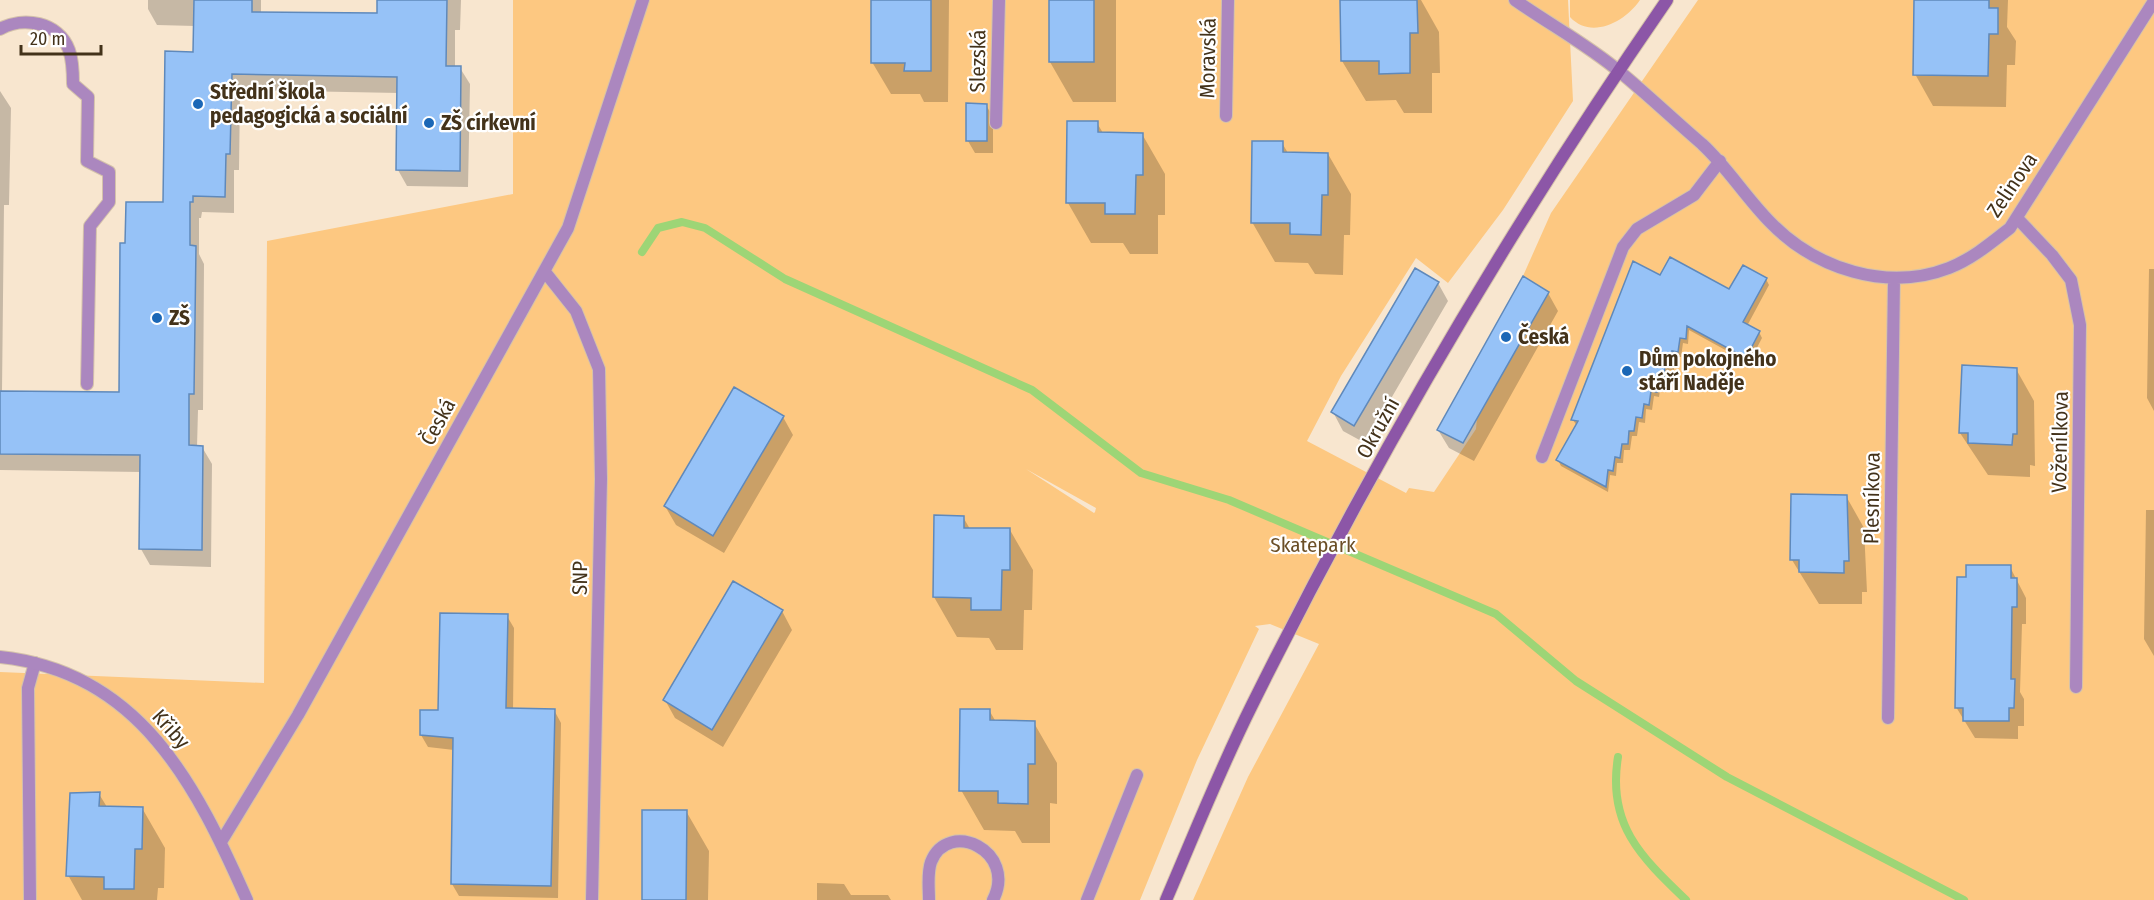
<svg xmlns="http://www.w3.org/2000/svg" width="2154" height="900" viewBox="0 0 2154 900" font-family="'Fira Sans Condensed',sans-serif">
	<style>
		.green { fill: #fdc881; fill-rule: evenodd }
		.shadow { fill: #0003 }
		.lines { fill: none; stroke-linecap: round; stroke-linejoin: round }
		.stream { stroke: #9dd576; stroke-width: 8 }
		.building { fill: #96c2f7; stroke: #5f89bb; stroke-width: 1.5 }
		.lane-casing { stroke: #d4c2ab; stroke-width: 14 }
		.street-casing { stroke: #d4c2ab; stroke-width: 14 }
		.secondary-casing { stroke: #d4c2ab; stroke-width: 14 }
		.lane { stroke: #ab87bf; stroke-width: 12 }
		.street { stroke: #ab87bf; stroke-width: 12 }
		.secondary { stroke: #8c56a7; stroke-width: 12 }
		.poi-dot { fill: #1b67b6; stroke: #fff; stroke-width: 2 }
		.labels { text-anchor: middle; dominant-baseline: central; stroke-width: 4.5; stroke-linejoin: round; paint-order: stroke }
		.street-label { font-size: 21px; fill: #43321a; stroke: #fff }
		.poi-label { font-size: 21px; font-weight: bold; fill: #43321a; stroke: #fff; text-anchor: start }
		.park-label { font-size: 21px; fill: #6b4f27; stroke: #fff }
	</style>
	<rect width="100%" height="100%" fill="#f8e6cf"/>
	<path class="green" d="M 513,0 L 1568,0 L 1573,101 L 1503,210 L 1448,283 L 1416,258 L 1341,376 L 1307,441 L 1406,493 L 1409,488 L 1434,492 L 1476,429 L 1477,418 L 1548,292 L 1523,276 L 1551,213 L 1698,0 L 2154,0 L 2154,900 L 1193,900 L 1248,777 L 1319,644 L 1270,624 L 1255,626 L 1259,629 L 1197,760 L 1140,900 L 0,900 L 0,672 L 264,683 L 267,241 L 513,194 ZM 1026,469 L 1096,508 L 1095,512 L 1094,513 Z
		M 1570,0 L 1640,0 C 1625,22 1591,40 1570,17 Z"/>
	<path class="shadow" d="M 148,0 L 261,0 L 261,13 L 378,15 L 378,0 L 461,0 L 460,30 L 455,30 L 455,68 L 460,68 L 470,84 L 468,187 L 407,186 L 398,170 L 399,93 L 240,90 L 239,170 L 234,170 L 234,213 L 202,212 L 201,218 L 199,218 L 199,254 L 204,264 L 203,410 L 198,410 L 197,447 L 202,447 L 212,464 L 211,567 L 150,565 L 141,549 L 141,472 L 0,470 L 0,91 L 11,108 L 9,205 L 4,205 L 2,392 L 120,393 L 127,244 L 164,203 L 195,53 L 195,26 L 157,25 L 148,9 Z
		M 873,0 L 949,0 L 948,102 L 924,102 L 920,94 L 891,94 L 872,62 Z
		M 1051,0 L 1116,0 L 1116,102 L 1073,102 L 1050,62 Z
		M 1342,0 L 1421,0 L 1439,32 L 1440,73 L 1432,73 L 1432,113 L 1404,113 L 1396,100 L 1366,101 L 1342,61 Z
		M 1916,0 L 2008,0 L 2007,27 L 2016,41 L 2015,65 L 2007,65 L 2006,107 L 1933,106 L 1915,74 Z
		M 986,105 L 993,117 L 993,153 L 975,153 L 968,141 Z
		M 1097,123 L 1103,133 L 1142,134 L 1165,174 L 1165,215 L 1158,215 L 1158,254 L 1130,254 L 1123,243 L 1091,243 L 1068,203 Z
		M 1282,143 L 1288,153 L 1328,154 L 1351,194 L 1350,235 L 1344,235 L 1343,275 L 1315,274 L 1308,263 L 1275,262 L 1252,222 Z
		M 2149,269 L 2154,269 L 2154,411 L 2147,398 Z
		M 1660,277 L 1730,291 L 1766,279 L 1769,285 L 1747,326 L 1759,332 L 1762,338 L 1749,363 L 1689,330 L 1688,344 L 1683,343 L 1681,357 L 1675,357 L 1674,370 L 1668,370 L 1666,383 L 1661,383 L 1659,397 L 1654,396 L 1652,410 L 1646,409 L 1645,423 L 1639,422 L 1637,436 L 1632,436 L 1630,450 L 1624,450 L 1623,463 L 1617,463 L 1616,476 L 1610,475 L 1608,492 L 1561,466 L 1558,460 L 1577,426 L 1573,420 Z
		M 1438,283 L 1448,301 L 1365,443 L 1343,431 L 1333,412 Z
		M 1548,293 L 1558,311 L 1474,461 L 1449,448 L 1438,430 Z
		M 2016,369 L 2034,401 L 2035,466 L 2030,465 L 2030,477 L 1988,475 L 1960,433 Z
		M 783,417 L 793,435 L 724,553 L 676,525 L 665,506 Z
		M 1846,496 L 1864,528 L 1867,592 L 1862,592 L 1862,604 L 1819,604 L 1792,560 Z
		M 2146,510 L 2154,510 L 2154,656 L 2144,639 Z
		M 936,517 L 963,517 L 970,529 L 1010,530 L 1033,570 L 1032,610 L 1024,610 L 1023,650 L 996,650 L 989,638 L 957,637 L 934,597 Z
		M 2010,567 L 2026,598 L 2026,624 L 2022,624 L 2020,692 L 2024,699 L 2024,726 L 2018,726 L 2018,739 L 1975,738 L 1956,707 L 1968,578 Z
		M 782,611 L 792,630 L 723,747 L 675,718 L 665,700 Z
		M 507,616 L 514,628 L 513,710 L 554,710 L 561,723 L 558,898 L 459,896 L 452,884 L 454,750 L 428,747 L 421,735 Z
		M 989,710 L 996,722 L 1034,723 L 1057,763 L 1057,804 L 1050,803 L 1050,843 L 1022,843 L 1015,831 L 984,830 L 961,790 Z
		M 99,794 L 107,807 L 142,808 L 165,848 L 164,888 L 158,888 L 157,900 L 82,900 L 68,875 Z
		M 686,811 L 709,851 L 708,900 L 643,900 Z
		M 817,883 L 844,884 L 851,895 L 888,895 L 891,900 L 817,900 Z"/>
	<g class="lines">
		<path class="stream" d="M 642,252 L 658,228 L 682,222 L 705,228 L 785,279 L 1032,390 L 1141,473 L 1229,500 L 1496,614 L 1576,681 L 1727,777 L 1964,900
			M 1618,757 C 1607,824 1640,856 1686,900"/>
	</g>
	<path class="building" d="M 194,0 L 252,0 L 252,12 L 377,13 L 377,0 L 447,0 L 446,66 L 461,66 L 460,171 L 396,170 L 397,77 L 232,74 L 230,154 L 226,154 L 225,197 L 193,196 L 193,202 L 190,202 L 190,245 L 196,246 L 194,394 L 189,394 L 189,445 L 203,446 L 202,550 L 139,549 L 140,455 L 0,454 L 0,391 L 119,392 L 120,243 L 125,243 L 126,202 L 163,202 L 165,51 L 193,52 Z
		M 871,0 L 931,0 L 931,71 L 904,71 L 905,63 L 871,63 Z
		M 1049,0 L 1094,0 L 1094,62 L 1049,62 Z
		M 1340,0 L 1417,0 L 1418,33 L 1410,33 L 1410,73 L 1379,74 L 1379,61 L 1341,61 Z
		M 1914,0 L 1989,0 L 1989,8 L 1998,8 L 1998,34 L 1989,34 L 1988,76 L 1913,75 Z
		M 966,103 L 987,104 L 987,141 L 966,141 Z
		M 1067,121 L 1098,121 L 1098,132 L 1143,133 L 1143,175 L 1136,175 L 1135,214 L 1105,214 L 1105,203 L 1066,203 Z
		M 1252,141 L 1283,141 L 1283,152 L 1328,153 L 1328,195 L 1322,195 L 1321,235 L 1290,234 L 1290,223 L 1251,223 Z
		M 1670,257 L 1729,289 L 1743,265 L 1767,278 L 1743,322 L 1760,331 L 1746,358 L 1687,326 L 1686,339 L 1680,338 L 1678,352 L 1672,351 L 1671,365 L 1665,364 L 1664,378 L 1658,378 L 1657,392 L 1651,391 L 1649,405 L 1644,404 L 1642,418 L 1636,417 L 1634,431 L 1629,431 L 1628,444 L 1622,444 L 1620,458 L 1615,457 L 1613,471 L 1608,470 L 1606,487 L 1556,460 L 1578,421 L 1571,420 L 1633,261 L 1660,275 Z
		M 1415,268 L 1439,282 L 1354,426 L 1331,412 Z
		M 1523,276 L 1549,292 L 1463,443 L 1437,430 Z
		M 1962,365 L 2017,368 L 2017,434 L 2013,434 L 2012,445 L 1968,443 L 1968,433 L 1959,433 Z
		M 734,387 L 784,416 L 713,536 L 664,506 Z
		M 1791,494 L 1847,495 L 1849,561 L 1844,561 L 1844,573 L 1799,572 L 1799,560 L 1790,560 Z
		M 934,515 L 964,516 L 964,528 L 1010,528 L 1010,570 L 1002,570 L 1001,610 L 971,610 L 971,598 L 933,597 Z
		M 1966,565 L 2011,565 L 2011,578 L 2017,578 L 2017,607 L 2012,607 L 2011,679 L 2015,679 L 2014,708 L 2009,708 L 2009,721 L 1963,721 L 1963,708 L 1955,708 L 1957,577 L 1966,577 Z
		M 733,581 L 783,610 L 712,730 L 663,700 Z
		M 440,613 L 508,614 L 506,708 L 555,709 L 551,886 L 451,884 L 453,738 L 420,735 L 420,710 L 438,710 Z
		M 960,709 L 990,709 L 990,720 L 1035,721 L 1035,764 L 1028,764 L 1028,804 L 998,803 L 998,791 L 959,791 Z
		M 100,792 L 99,806 L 143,807 L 142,849 L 135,849 L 134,889 L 104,889 L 104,877 L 66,876 L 70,793 Z
		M 642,810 L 687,810 L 686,900 L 642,900 Z"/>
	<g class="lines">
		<g class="lane-casing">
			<path id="lane" d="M 0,29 C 23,16 59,22 69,50 C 73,61 73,73 73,84 L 88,97 L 87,161 L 109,172 L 109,202 L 90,226 L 87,384
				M 1542,457 L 1623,247 L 1637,229 L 1694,195 L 1720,161
				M 30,900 L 28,688 L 35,663
				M 1087,900 L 1137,775"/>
		</g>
		<g class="street-casing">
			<path id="street" d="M 1515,0 C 1549,24 1588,45 1620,72 C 1648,95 1674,120 1702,144 C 1728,168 1746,198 1771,223 C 1816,269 1887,292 1949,268 C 1972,259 1991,243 2010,228 L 2154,1
				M 1226,116 L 1228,0
				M 996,123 L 999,0
				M 2017,218 L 2052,255 L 2071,280 L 2080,325 L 2076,687
				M 545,272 L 576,311 L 599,369 L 601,479 L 592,900
				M 0,657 C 140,672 196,785 247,900
				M 1888,718 L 1894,278
				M 221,842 L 298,715 L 568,228 L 643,0
				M 929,900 C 929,888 927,873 931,862 C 948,818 1018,851 993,900"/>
		</g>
		<g class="secondary-casing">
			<path id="secondary" d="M 1166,900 C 1194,835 1220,769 1252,705 C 1373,461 1512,224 1667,0"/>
		</g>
		<use href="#lane" class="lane"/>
		<use href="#street" class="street"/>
		<use href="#secondary" class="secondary"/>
	</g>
	<g class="poi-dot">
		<circle cx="198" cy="104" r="6"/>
		<circle cx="429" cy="123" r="6"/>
		<circle cx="157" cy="318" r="6"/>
		<circle cx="1506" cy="337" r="6"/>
		<circle cx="1627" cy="371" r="6"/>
	</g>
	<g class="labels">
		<g class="street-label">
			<text transform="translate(1208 58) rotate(-89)">Moravská</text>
			<text transform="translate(978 61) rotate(-89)">Slezská</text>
			<text transform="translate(2012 185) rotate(-56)">Zelinova</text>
			<text transform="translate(438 422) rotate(-61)">Česká</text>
			<text transform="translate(1378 428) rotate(-61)">Okružní</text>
			<text transform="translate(2060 442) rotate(-89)">Voženílkova</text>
			<text transform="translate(1872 498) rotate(-89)">Plesníkova</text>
			<text transform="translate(580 578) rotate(-89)">SNP</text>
			<text transform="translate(171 729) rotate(48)">Křiby</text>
		</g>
		<g class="poi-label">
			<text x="210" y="92">Střední škola<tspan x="210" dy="24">pedagogická a sociální</tspan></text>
			<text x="441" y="123">ZŠ církevní</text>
			<text x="169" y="318">ZŠ</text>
			<text x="1518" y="337">Česká</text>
			<text x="1639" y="359">Dům pokojného<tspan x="1639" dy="24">stáří Naděje</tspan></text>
		</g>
		<g class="park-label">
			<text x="1313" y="545">Skatepark</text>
		</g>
	</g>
	<path d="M21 45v9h80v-9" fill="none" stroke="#43321a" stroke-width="3"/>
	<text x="30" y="45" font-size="18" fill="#43321a" stroke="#ffffff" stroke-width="4.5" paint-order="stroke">20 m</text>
</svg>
